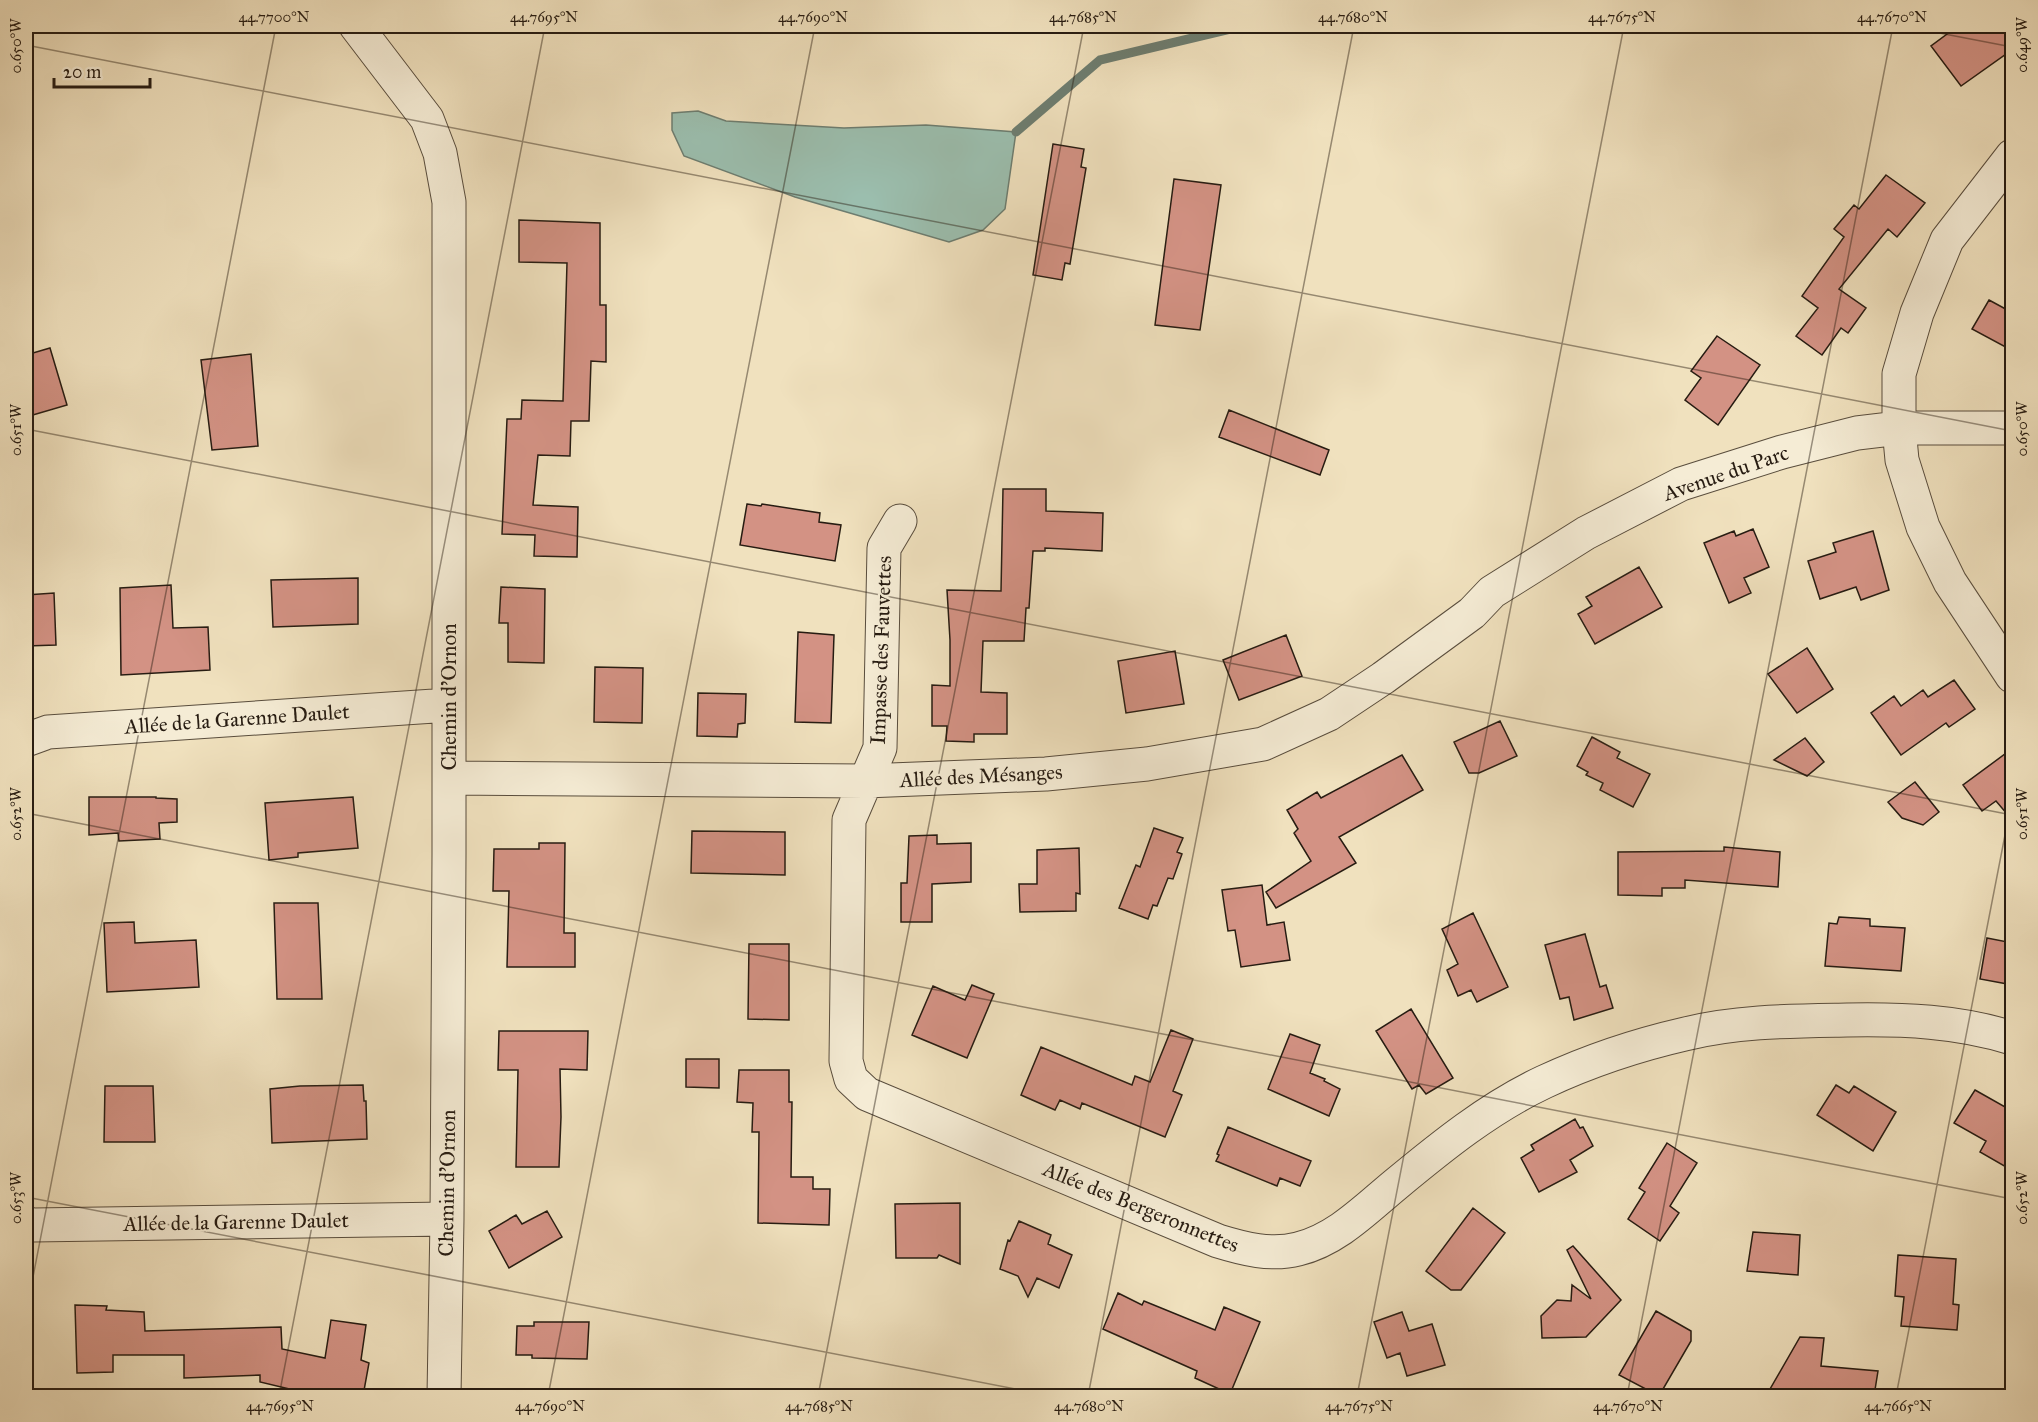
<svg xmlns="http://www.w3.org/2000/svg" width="2038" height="1422" viewBox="0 0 2038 1422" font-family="'IM FELL Great Primer',serif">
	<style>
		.water { fill: #9bbeae; stroke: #6d7d70; stroke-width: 1.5 }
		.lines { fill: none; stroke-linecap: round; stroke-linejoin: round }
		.stream { stroke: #6d7d70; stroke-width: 9 }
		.building { fill: #d39284; stroke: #271c12; stroke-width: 1.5 }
		.street-casing { stroke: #594d3d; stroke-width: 35 }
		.street { stroke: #f5ecd5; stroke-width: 33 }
		.ticks { fill: none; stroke: #271c12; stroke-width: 1.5; stroke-opacity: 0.45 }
		.labels { text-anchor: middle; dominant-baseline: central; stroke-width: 4.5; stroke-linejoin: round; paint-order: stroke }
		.street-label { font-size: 21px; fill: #271c12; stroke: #f5ecd5 }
		.neatline { fill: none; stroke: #271c12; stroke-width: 2 }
		.ticks-label { font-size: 15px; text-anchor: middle; fill: #271c12 }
	</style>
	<rect width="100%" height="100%" fill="#f0e1be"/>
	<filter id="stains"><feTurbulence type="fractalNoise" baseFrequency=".00333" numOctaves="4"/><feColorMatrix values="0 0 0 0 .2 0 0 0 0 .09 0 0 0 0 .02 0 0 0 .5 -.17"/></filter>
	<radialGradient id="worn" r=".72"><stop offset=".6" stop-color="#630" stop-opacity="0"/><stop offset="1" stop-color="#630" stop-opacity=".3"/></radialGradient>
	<path class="water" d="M 698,111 L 726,121 L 844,128 L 926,125 L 1016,132 L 1005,209 L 983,230 L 949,242 L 795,197 L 684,156 L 672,130 L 672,113 Z"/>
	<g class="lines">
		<path class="stream" d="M 1016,132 L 1100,60 L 1243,26"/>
	</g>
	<path class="building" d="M 1958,26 L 2013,26 L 2013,49 L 1961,86 L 1931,46 Z
		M 1053,144 L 1084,149 L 1081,167 L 1086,168 L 1070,264 L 1065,263 L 1062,280 L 1033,275 Z
		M 1886,175 L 1925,203 L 1897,237 L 1888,229 L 1839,289 L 1866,308 L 1848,333 L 1841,328 L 1822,355 L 1796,336 L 1818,308 L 1802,296 L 1844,237 L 1834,229 L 1854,205 L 1859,209 Z
		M 1174,179 L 1221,185 L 1200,330 L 1155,325 Z
		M 519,220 L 600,223 L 600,305 L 606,305 L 606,362 L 591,361 L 589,421 L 571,421 L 570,456 L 538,455 L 533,505 L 578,507 L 577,557 L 534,556 L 535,535 L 502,534 L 507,419 L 521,419 L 522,400 L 563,401 L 567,263 L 519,262 Z
		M 1989,300 L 2013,313 L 2013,351 L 1972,329 Z
		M 1717,336 L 1760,365 L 1718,425 L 1685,400 L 1701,378 L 1691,371 Z
		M 50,348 L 67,405 L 26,417 L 26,355 Z
		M 251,354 L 258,446 L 212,450 L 201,360 Z
		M 1229,410 L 1329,450 L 1320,475 L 1219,437 Z
		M 1003,489 L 1046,489 L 1046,511 L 1103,513 L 1102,551 L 1045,548 L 1045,551 L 1033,551 L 1029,608 L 1026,608 L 1024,641 L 983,641 L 981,692 L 1007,693 L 1007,734 L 974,734 L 974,742 L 946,741 L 947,726 L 932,726 L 932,685 L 950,686 L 950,640 L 947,590 L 1001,591 Z
		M 747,504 L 761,506 L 762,504 L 820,513 L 819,522 L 841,525 L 835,561 L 740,545 Z
		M 1753,529 L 1769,567 L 1744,578 L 1751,593 L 1729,603 L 1704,543 L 1734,531 L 1736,536 Z
		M 1873,531 L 1889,590 L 1861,600 L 1856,587 L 1820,599 L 1808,561 L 1836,552 L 1833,543 Z
		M 1639,567 L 1662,607 L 1595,644 L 1578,614 L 1592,606 L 1586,597 Z
		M 358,578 L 358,624 L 273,627 L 271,580 Z
		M 171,585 L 173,628 L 208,627 L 210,670 L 121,675 L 120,588 Z
		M 501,587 L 545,589 L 544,663 L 508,662 L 508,623 L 499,623 Z
		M 54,593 L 56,645 L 26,646 L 26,595 Z
		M 798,632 L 834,635 L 831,723 L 795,722 Z
		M 1286,635 L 1302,676 L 1239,700 L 1223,660 Z
		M 1807,648 L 1833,689 L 1797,713 L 1768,674 Z
		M 1175,651 L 1184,704 L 1126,713 L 1118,661 Z
		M 595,667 L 643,668 L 642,723 L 594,722 Z
		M 1954,680 L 1975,709 L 1949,727 L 1946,723 L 1901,755 L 1871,713 L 1894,696 L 1901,706 L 1923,690 L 1928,697 Z
		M 698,693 L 746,694 L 745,723 L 738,724 L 737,737 L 697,736 Z
		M 1500,721 L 1517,756 L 1479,773 L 1469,773 L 1454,742 Z
		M 1592,737 L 1620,752 L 1617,758 L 1650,774 L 1633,807 L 1600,790 L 1603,783 L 1586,775 L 1588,772 L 1577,766 Z
		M 1805,738 L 1824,762 L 1807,776 L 1774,760 Z
		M 2013,748 L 2013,821 L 1996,801 L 1982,811 L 1963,785 Z
		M 1402,755 L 1423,790 L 1339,837 L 1356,863 L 1276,908 L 1266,892 L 1311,861 L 1294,833 L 1298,829 L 1287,810 L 1317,792 L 1321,798 Z
		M 1915,782 L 1939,812 L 1923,825 L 1902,818 L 1888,802 Z
		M 89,797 L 156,797 L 156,798 L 177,799 L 177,822 L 159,823 L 160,839 L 119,841 L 118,833 L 89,835 Z
		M 353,797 L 358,848 L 298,853 L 298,857 L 269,860 L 265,803 Z
		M 1154,828 L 1183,838 L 1177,852 L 1182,854 L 1173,879 L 1168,878 L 1157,906 L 1153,905 L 1148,919 L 1119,908 L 1136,865 L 1140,867 Z
		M 692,831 L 785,832 L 785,875 L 691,873 Z
		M 937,835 L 937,844 L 971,843 L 971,882 L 932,884 L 932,922 L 901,922 L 901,883 L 907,883 L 909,836 Z
		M 539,843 L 565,843 L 564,933 L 575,933 L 575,967 L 507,967 L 509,891 L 493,891 L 494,849 L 539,849 Z
		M 1724,847 L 1780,852 L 1778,887 L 1685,880 L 1685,888 L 1662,888 L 1662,896 L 1618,895 L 1618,852 L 1724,851 Z
		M 1079,848 L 1080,894 L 1076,893 L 1076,911 L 1020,912 L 1019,884 L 1037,884 L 1037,850 Z
		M 1262,885 L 1267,925 L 1284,922 L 1290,960 L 1241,967 L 1235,930 L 1228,931 L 1222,890 Z
		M 274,903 L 318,903 L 322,999 L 277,999 Z
		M 1473,913 L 1508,987 L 1477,1002 L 1471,990 L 1458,996 L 1447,970 L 1458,964 L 1442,929 Z
		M 1839,917 L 1870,919 L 1870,926 L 1905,928 L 1901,971 L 1825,966 L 1829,923 L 1837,924 Z
		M 134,922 L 135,943 L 196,940 L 199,987 L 107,992 L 104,923 Z
		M 1585,934 L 1600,987 L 1606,985 L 1613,1008 L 1574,1020 L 1569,997 L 1560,999 L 1545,945 Z
		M 1987,938 L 2013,943 L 2013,985 L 1980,979 Z
		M 749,944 L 789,944 L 789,1020 L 748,1019 Z
		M 972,985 L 994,994 L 967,1058 L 912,1035 L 933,986 L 965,1000 Z
		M 1411,1009 L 1453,1078 L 1426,1094 L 1419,1085 L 1412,1089 L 1376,1031 Z
		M 1171,1030 L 1193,1039 L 1173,1091 L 1182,1095 L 1165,1137 L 1082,1103 L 1080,1109 L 1060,1100 L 1055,1110 L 1021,1095 L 1041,1047 L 1132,1085 L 1135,1076 L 1150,1082 Z
		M 499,1031 L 588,1031 L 587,1070 L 560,1069 L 561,1117 L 559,1167 L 516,1167 L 518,1070 L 498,1070 Z
		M 1290,1034 L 1320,1045 L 1310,1073 L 1325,1079 L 1324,1081 L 1340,1089 L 1329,1116 L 1268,1089 Z
		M 686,1059 L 719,1059 L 719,1088 L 686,1087 Z
		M 739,1070 L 789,1070 L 789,1102 L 792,1102 L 791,1177 L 813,1177 L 813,1189 L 830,1189 L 829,1225 L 758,1223 L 759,1132 L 752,1132 L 753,1103 L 737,1102 Z
		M 363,1085 L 364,1101 L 366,1101 L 367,1139 L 272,1143 L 270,1089 L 300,1086 Z
		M 1836,1085 L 1849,1093 L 1854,1086 L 1896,1112 L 1873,1151 L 1817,1115 Z
		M 105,1086 L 153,1086 L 155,1142 L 104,1142 Z
		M 1975,1090 L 2005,1107 L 2013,1092 L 2013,1171 L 1980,1152 L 1986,1141 L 1954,1123 Z
		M 1575,1119 L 1580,1128 L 1583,1127 L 1593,1146 L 1570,1160 L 1577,1172 L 1539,1192 L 1521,1158 L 1534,1150 L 1531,1145 Z
		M 1228,1127 L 1311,1161 L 1300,1186 L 1280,1178 L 1277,1186 L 1216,1161 L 1219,1155 L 1217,1154 Z
		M 1667,1143 L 1697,1163 L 1670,1206 L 1679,1213 L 1660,1241 L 1628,1219 L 1645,1192 L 1639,1188 Z
		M 960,1203 L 960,1264 L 939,1255 L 937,1258 L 896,1258 L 895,1204 Z
		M 1473,1208 L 1505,1233 L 1461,1290 L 1451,1290 L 1426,1271 Z
		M 547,1211 L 562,1237 L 509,1268 L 489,1231 L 516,1215 L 522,1224 Z
		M 1019,1221 L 1051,1235 L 1048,1244 L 1072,1255 L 1059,1288 L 1037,1278 L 1028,1297 L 1018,1276 L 1000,1269 L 1008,1240 L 1010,1241 Z
		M 1753,1232 L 1800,1235 L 1798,1275 L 1747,1271 Z
		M 1573,1246 L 1621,1300 L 1586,1337 L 1542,1338 L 1541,1316 L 1557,1300 L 1571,1301 L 1572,1285 L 1591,1299 L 1567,1250 Z
		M 1898,1255 L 1956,1259 L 1953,1304 L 1959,1305 L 1957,1330 L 1901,1326 L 1904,1297 L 1895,1296 Z
		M 1118,1293 L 1142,1305 L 1144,1301 L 1215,1330 L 1224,1307 L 1260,1322 L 1230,1394 L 1195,1378 L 1197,1371 L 1103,1329 Z
		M 75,1305 L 107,1306 L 106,1310 L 144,1312 L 145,1331 L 281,1327 L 282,1349 L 325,1358 L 331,1320 L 366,1325 L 361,1360 L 369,1363 L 363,1396 L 328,1396 L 302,1392 L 260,1382 L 260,1375 L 184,1378 L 184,1355 L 113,1355 L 113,1372 L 77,1373 Z
		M 1656,1311 L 1691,1331 L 1691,1341 L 1659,1396 L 1619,1375 Z
		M 1402,1312 L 1409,1331 L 1432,1324 L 1445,1365 L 1407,1376 L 1400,1353 L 1387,1358 L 1374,1322 Z
		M 534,1322 L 589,1322 L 587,1359 L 532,1358 L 532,1355 L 516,1355 L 517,1326 L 534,1326 Z
		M 1800,1337 L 1824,1338 L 1821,1366 L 1878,1371 L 1874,1396 L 1766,1396 Z"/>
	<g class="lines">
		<g class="street-casing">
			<path id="street" d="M 356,26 L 427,119 L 440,153 L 449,202 L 449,854 L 447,1219 L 444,1396
				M 2012,156 L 1947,240 L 1917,313 L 1899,374 L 1899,428 L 1902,460 L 1923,527 L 1950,582 L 2012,676
				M 900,521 L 884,548 L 880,748 L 849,820 L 846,1061 L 851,1079 L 867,1094 L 1218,1241 C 1244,1249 1271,1256 1298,1249 C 1336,1240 1366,1209 1395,1185 C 1442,1146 1489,1108 1544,1082 C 1589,1061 1637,1045 1685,1034 C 1737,1021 1793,1021 1847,1020 C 1903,1019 1958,1021 2012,1038
				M 26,740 L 48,732 L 449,705
				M 449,778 L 865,781 L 1046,774 L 1147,764 L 1263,744 L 1329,714 L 1383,678 L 1472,613 L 1492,592 L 1586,533 L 1681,484 L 1782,452 L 1857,433 L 1899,428 L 2012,428
				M 26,1223 L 33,1225 L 447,1219"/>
		</g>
		<use href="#street" class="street"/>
	</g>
	<path class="ticks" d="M 1903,26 L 2012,47M 26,45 L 2012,431M 26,429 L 2012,815M 26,813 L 2012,1199M 26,1197 L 1052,1396M 26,1313 L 276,26M 279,1396 L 545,26M 548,1396 L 815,26M 818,1396 L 1084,26M 1088,1396 L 1354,26M 1357,1396 L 1624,26M 1627,1396 L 1893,26M 1896,1396 L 2012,799"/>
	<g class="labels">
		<g class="street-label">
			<text transform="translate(1726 473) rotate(-19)">Avenue du Parc</text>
			<text transform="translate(881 650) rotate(-88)">Impasse des Fauvettes</text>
			<text transform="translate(449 697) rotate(-90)">Chemin d'Ornon</text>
			<text transform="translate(237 719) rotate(-4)">Allée de la Garenne Daulet</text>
			<text transform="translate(981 776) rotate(-3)">Allée des Mésanges</text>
			<text transform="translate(447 1183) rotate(-89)">Chemin d'Ornon</text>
			<text transform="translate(1141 1207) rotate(22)">Allée des Bergeronnettes</text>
			<text transform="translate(236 1222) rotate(-1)">Allée de la Garenne Daulet</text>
		</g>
	</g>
	<rect width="2038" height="1422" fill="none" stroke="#f0e1be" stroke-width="66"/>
	<path d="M54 78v9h96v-9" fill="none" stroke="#271c12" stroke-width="3"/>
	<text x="63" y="78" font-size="18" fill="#271c12" stroke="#f5ecd5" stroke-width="4.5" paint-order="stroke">20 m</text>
	<rect x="33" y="33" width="1972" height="1356" class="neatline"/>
	<g class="ticks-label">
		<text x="274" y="22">44.7700°N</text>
		<text x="544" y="22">44.7695°N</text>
		<text x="813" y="22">44.7690°N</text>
		<text x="1083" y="22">44.7685°N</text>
		<text x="1353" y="22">44.7680°N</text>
		<text x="1622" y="22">44.7675°N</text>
		<text x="1892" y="22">44.7670°N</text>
		<text transform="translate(2022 45) rotate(-90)" y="5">0.649°W</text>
		<text transform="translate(16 46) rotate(-90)" y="5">0.650°W</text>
		<text transform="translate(2022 429) rotate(-90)" y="5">0.650°W</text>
		<text transform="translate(16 430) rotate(-90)" y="5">0.651°W</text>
		<text transform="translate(2022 814) rotate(-90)" y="5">0.651°W</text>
		<text transform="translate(16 814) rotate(-90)" y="5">0.652°W</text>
		<text transform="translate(2022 1198) rotate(-90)" y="5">0.652°W</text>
		<text transform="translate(16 1198) rotate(-90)" y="5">0.653°W</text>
		<text x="280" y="1411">44.7695°N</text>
		<text x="550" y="1411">44.7690°N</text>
		<text x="819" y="1411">44.7685°N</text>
		<text x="1089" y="1411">44.7680°N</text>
		<text x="1359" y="1411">44.7675°N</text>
		<text x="1628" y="1411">44.7670°N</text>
		<text x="1898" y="1411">44.7665°N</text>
	</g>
	<rect width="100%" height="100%" filter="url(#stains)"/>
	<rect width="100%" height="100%" fill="url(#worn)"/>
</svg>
